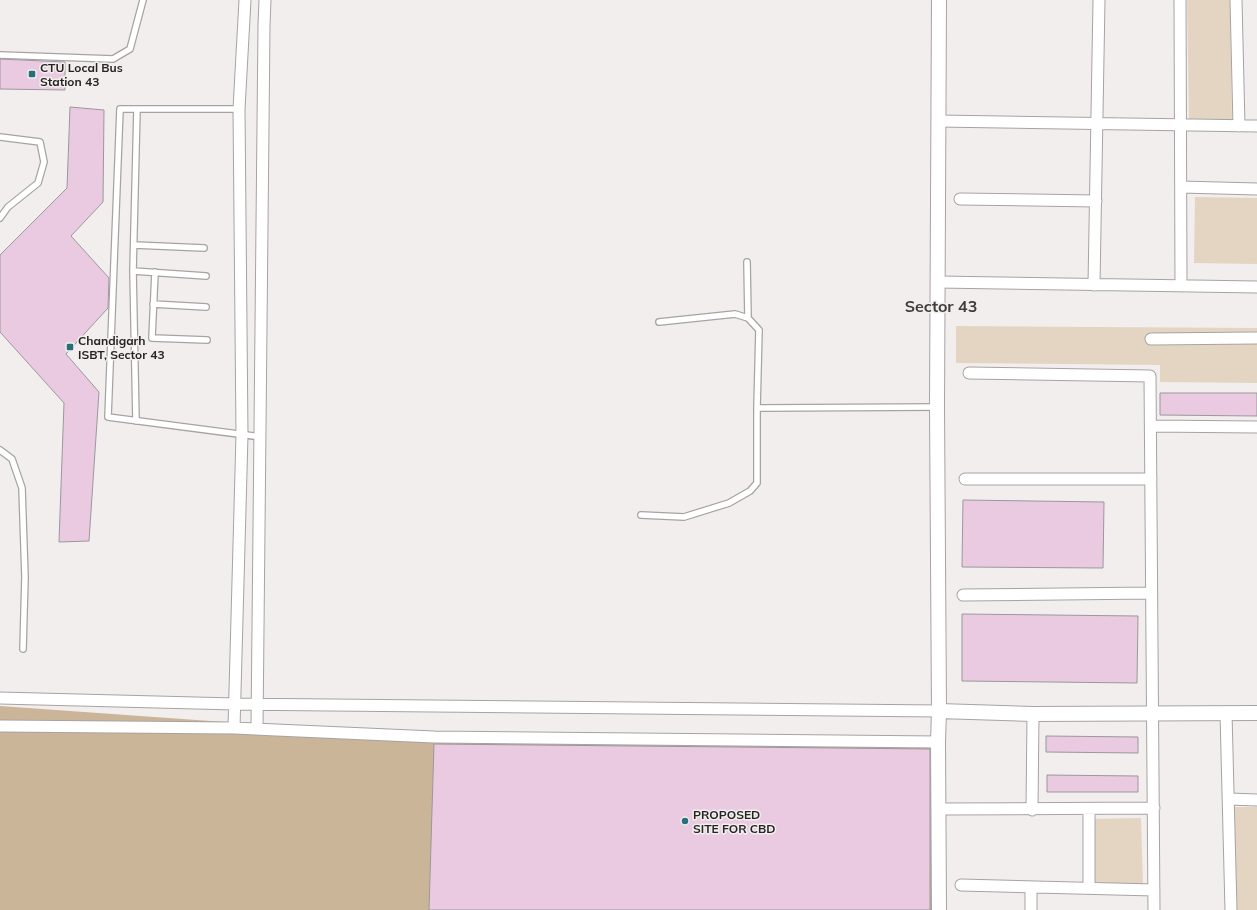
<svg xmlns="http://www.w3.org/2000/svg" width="1257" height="910" viewBox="0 0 1257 910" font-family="Mulish,sans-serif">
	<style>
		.green { fill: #e3d5c2 }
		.forest { fill: #cbb599 }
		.building { fill: #e9cae1; stroke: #9b989a }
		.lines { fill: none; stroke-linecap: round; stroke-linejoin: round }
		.service-casing { stroke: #a7a3a3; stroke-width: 8 }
		.minor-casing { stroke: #a7a3a3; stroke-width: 13 }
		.tertiary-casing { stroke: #a7a3a3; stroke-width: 16 }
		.service { stroke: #fff; stroke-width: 5.5 }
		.minor { stroke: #fff; stroke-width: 11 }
		.tertiary { stroke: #fff; stroke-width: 14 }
		.poi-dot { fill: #267077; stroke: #f2eeee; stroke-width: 1.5 }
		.labels { text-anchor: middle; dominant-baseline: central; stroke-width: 3; stroke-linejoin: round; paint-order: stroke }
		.poi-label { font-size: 12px; font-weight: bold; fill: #252324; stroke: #f2eeee; text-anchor: start }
		.district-label { font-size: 16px; font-weight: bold; fill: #3f3c3c; stroke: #f2eeee }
	</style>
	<rect width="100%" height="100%" fill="#f2eeee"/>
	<path class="green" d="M 1187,0 L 1230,0 L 1232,121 L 1189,121 Z
		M 1195,197 L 1257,198 L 1257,264 L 1194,263 Z
		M 956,326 L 1257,328 L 1257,383 L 1160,382 L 1160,365 L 956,363 Z
		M 1234,807 L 1257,807 L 1257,910 L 1234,910 Z
		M 1141,818 L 1143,886 L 1094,887 L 1093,819 Z"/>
	<path class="forest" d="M 0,706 L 434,737 L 938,742 L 939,910 L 0,910 Z"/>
	<path class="building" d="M 0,59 L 65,62 L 65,90 L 0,89 Z
		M 70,107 L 104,110 L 103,202 L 71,236 L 109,278 L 108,308 L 66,354 L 99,392 L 89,541 L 59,542 L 64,403 L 0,332 L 0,255 L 67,188 Z
		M 1160,393 L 1257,393 L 1257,416 L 1160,415 Z
		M 963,500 L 1104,502 L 1103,568 L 962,567 Z
		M 962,614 L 1138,616 L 1137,683 L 962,681 Z
		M 1046,736 L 1138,737 L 1138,753 L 1046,752 Z
		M 434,744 L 930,749 L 930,910 L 429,910 Z
		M 1047,775 L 1138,776 L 1138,792 L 1047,792 Z"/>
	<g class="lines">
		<g class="service-casing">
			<path id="service" d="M 0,55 L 113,59 L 130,49 L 143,0
				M 239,109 L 120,109 L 108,417 L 261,437
				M 0,137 L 40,142 L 44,162 L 38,183 L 8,207 L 0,218
				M 134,245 L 204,248
				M 747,262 L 748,318
				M 133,271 L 206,276
				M 155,272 L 152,338 L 207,340
				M 153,304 L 206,307
				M 757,408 L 937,407
				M 136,421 L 133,271 L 137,109
				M 0,450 L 12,459 L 22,488 L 25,577 L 23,649
				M 641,515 L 684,517 L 729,503 L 750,491 L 757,483 L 757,408 L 759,330 L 748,318 L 735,314 L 659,322"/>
		</g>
		<g class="minor-casing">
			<path id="minor" d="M 1180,0 L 1181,286
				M 1236,0 L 1239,126
				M 938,121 L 1257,126
				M 1181,187 L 1257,189
				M 960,199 L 1096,201
				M 938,282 L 1257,287
				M 1094,285 L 1099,0
				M 1151,339 L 1257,338
				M 969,373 L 1150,376 L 1154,910
				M 1151,426 L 1257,427
				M 965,479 L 1151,479
				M 963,595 L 1151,593
				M 0,698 L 235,704 L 939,711
				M 1226,713 L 1231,910
				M 0,726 L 234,728 L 434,737 L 938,742
				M 234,728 L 242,435 L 239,109 L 245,0
				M 257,729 L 264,25 L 265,0
				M 1229,799 L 1257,800
				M 939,809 L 1154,808
				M 1032,810 L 1033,714
				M 961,885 L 1154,890
				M 1089,888 L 1089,809
				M 1031,910 L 1031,887"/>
		</g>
		<g class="tertiary-casing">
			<path id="tertiary" d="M 939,711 L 1033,714 L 1257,713
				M 939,910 L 938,742 L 939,711 L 937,407 L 939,0"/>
		</g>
		<use href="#service" class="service"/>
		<use href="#minor" class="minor"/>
		<use href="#tertiary" class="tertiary"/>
	</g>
	<g class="poi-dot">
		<rect x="28" y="70" width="8" height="8" rx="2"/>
		<rect x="66" y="343" width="8" height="8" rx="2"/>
		<circle cx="685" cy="821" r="4"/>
	</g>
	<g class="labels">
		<g class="poi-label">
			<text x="40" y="67">CTU Local Bus<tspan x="40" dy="14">Station 43</tspan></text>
			<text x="78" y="340">Chandigarh<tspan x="78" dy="14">ISBT, Sector 43</tspan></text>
			<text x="693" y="814">PROPOSED<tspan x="693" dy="14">SITE FOR CBD</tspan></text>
		</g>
		<g class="district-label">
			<text x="941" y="306">Sector 43</text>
		</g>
	</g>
</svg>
